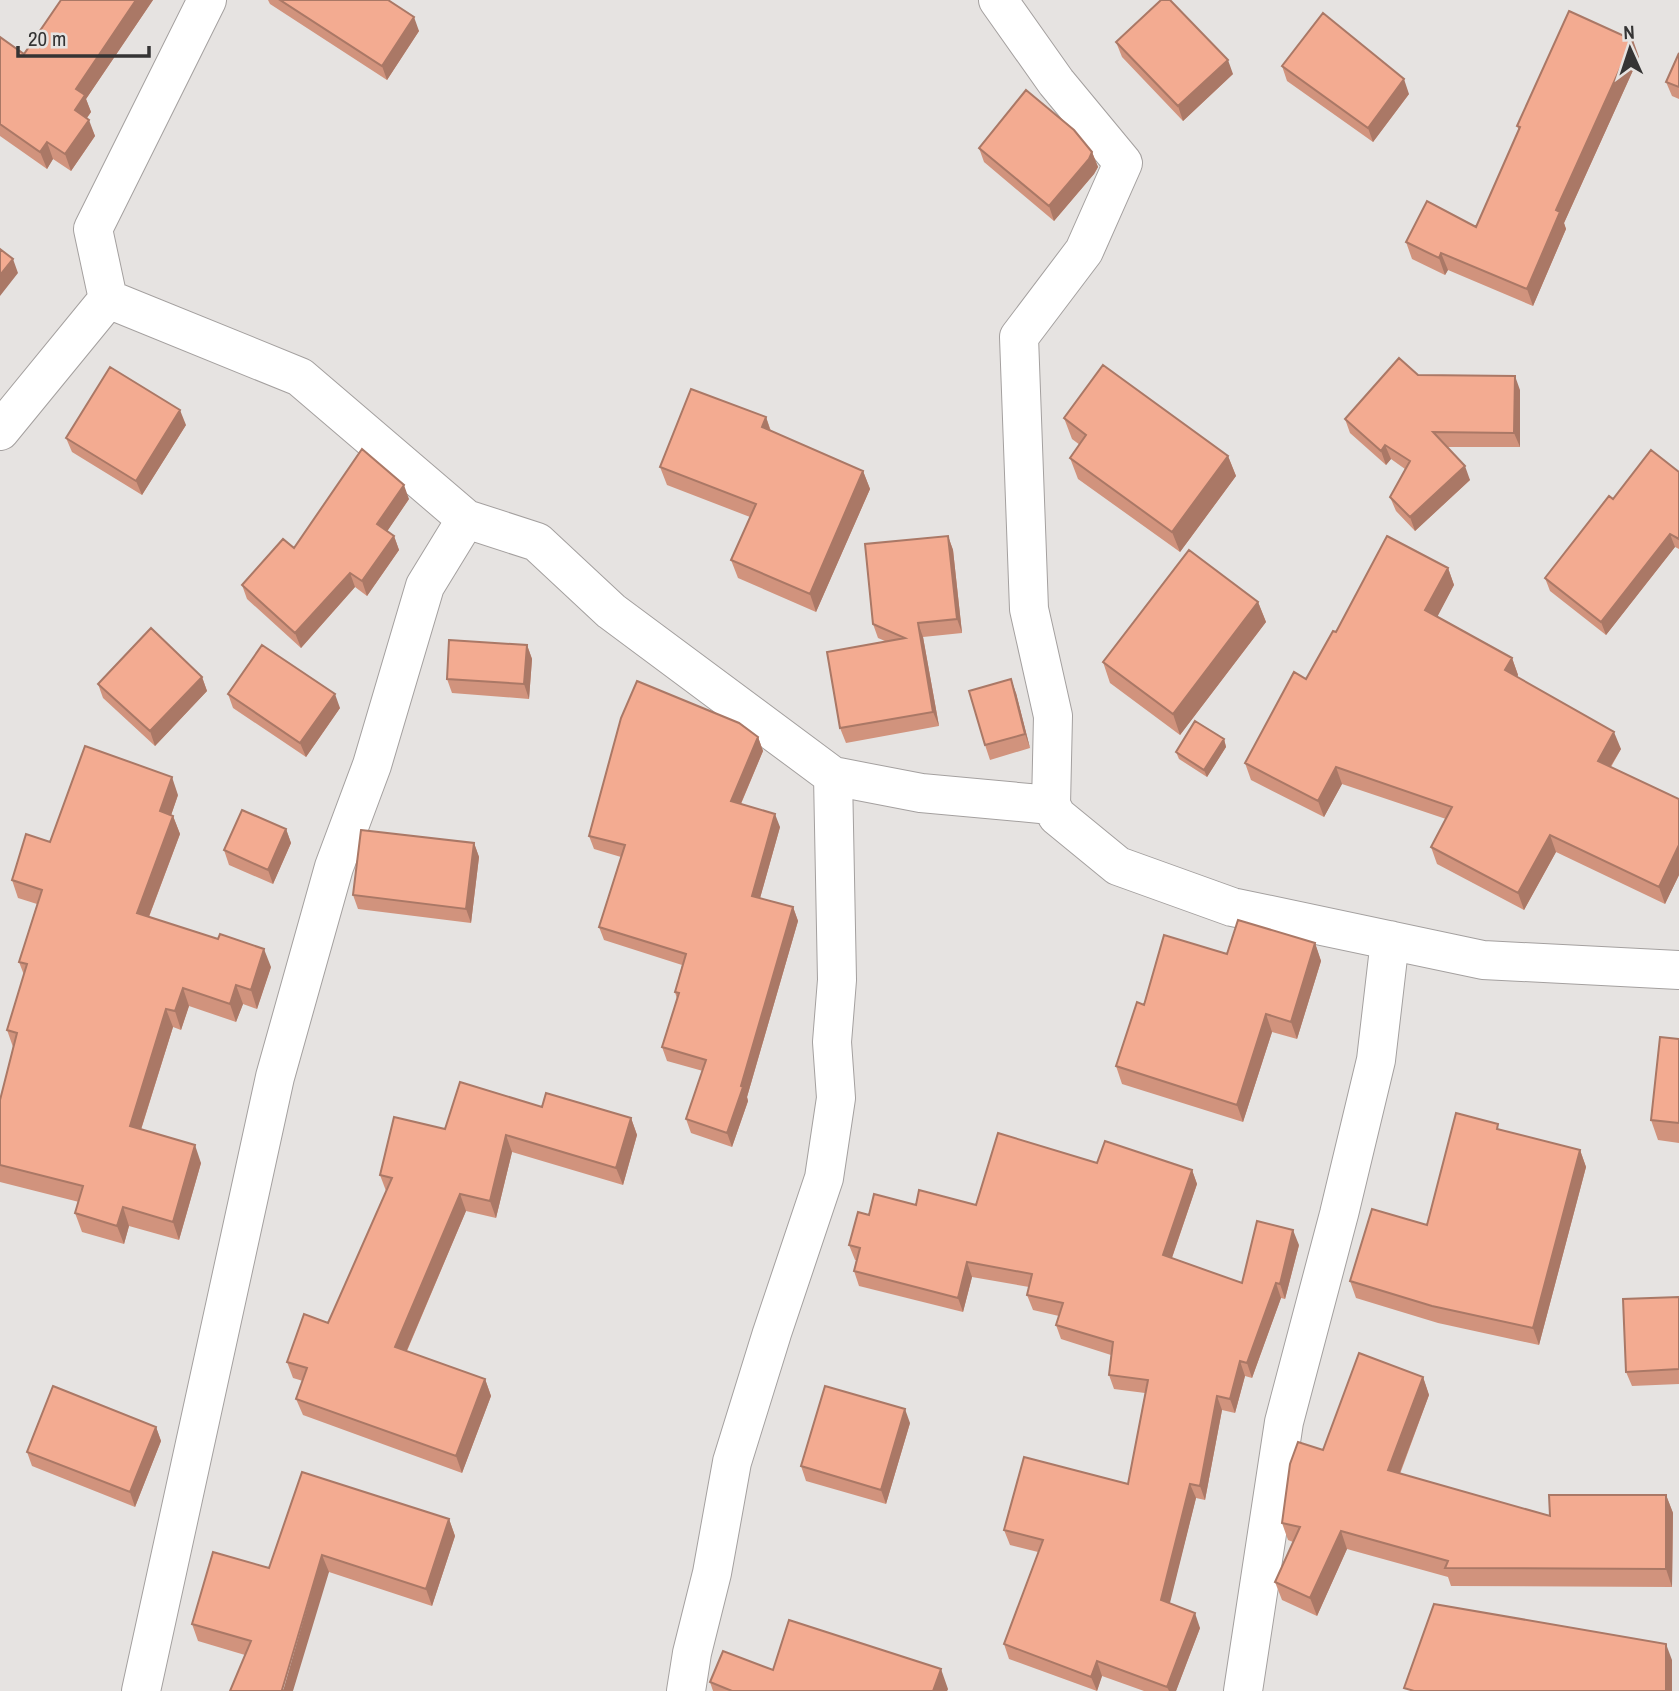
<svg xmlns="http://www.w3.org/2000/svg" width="1679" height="1691" viewBox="0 0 1679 1691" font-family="'Archivo Narrow',sans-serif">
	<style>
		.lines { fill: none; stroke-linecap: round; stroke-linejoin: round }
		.minor-casing { stroke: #a4a09f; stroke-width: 40 }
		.minor { stroke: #fff; stroke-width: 38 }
		.wall { fill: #d1937d }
		.shaded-wall { fill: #aa7866 }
		.building { fill: #f3ab91; stroke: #aa7866; stroke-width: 2 }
	</style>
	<rect width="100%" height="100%" fill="#e6e3e1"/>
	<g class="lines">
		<g class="minor-casing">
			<path id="minor" d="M 207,0 L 93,229 L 108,299 L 300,377 L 466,519
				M 998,0 L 1056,82 L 1123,163 L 1084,251 L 1019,337 L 1029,609 L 1053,716 L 1051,805 L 1057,816 L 1118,866 L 1232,907 L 1483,960 L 1679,970
				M 0,431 L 108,299
				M 141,1691 L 275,1077 L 334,867 L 372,765 L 425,586 L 466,519 L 537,542 L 611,611 L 833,776 L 921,793 L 1051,805
				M 686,1691 L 692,1653 L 712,1573 L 732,1462 L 772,1333 L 824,1178 L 836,1098 L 832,1042 L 837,980 L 833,776
				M 1243,1691 L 1284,1422 L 1339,1214 L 1376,1060 L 1390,940"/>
		</g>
		<use href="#minor" class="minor"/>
	</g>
	<path class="wall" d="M 61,0 L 153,0 L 86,99 L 91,112 L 87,118 L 95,136 L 71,171 L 53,159 L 47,169 L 0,136 L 0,37 L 24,54 Z
		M 268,0 L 389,0 L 419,31 L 387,80 L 270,4 Z
		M 1116,42 L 1233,74 L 1183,121 L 1122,57 Z
		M 1679,53 L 1679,99 L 1672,96 L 1666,82 Z
		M 1639,57 L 1564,223 L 1566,229 L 1533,306 L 1448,270 L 1445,275 L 1412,259 L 1406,242 L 1476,227 L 1519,130 L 1517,126 Z
		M 1282,66 L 1409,94 L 1373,142 L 1287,81 Z
		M 979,148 L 1092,152 L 1098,167 L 1094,174 L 1054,221 L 984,162 Z
		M 1418,375 L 1520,390 L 1520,447 L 1446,447 L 1470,480 L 1415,531 L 1396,511 L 1390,497 L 1405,469 L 1391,459 L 1386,465 L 1350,433 L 1345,419 Z
		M 766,417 L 771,431 L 863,471 L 870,489 L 816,612 L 738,578 L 731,560 L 750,517 L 667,485 L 660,467 Z
		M 1064,418 L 1228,456 L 1236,476 L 1180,552 L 1078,479 L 1070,458 L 1080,445 L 1072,439 Z
		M 186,425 L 142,495 L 72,452 L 66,438 Z
		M 1679,472 L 1679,549 L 1675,547 L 1606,635 L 1550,591 L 1545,578 L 1613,499 Z
		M 409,499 L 387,531 L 394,536 L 399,550 L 367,596 L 355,587 L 301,648 L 247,599 L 242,585 L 294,548 Z
		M 948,536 L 953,550 L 962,633 L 923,637 L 939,726 L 846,743 L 840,728 L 885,641 L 878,638 L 873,624 Z
		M 1448,568 L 1454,585 L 1437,616 L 1512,658 L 1518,675 L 1517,677 L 1621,749 L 1611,767 L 1679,799 L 1679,875 L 1665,904 L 1556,852 L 1524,910 L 1437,864 L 1431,847 L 1446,819 L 1342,784 L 1324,817 L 1251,780 L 1245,763 L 1306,679 L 1336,632 Z
		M 1258,602 L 1266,622 L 1180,735 L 1110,683 L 1103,662 Z
		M 527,645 L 532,659 L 529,699 L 452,693 L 447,679 Z
		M 202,677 L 207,691 L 155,746 L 103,698 L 98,684 Z
		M 1016,693 L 1030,748 L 990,760 L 985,745 Z
		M 228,694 L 340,708 L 306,757 L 233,708 Z
		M 758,737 L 763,751 L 741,804 L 780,827 L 760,898 L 793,907 L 798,921 L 747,1097 L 748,1101 L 732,1147 L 691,1133 L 686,1119 L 703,1071 L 667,1061 L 662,1047 L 677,999 L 675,992 L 682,965 L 604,940 L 599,927 L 621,857 L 594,849 L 589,836 Z
		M 1224,739 L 1226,747 L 1207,777 L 1179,759 L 1176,752 Z
		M 178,795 L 171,815 L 173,816 L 180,834 L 149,917 L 271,967 L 257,1009 L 243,1004 L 236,1022 L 189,1006 L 181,1030 L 173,1027 L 141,1130 L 201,1163 L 179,1240 L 129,1226 L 124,1244 L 82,1232 L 75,1213 L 79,1202 L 0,1182 L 0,1100 L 13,1047 L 7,1030 L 24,975 L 19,962 L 37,904 L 18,898 L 12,880 L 50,842 Z
		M 286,829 L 291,843 L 273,884 L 229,865 L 224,850 Z
		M 474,843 L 479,857 L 471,923 L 358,909 L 353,895 Z
		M 1315,943 L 1321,961 L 1297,1039 L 1272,1032 L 1243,1122 L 1122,1084 L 1116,1066 L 1144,1005 L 1227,954 Z
		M 1679,1039 L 1679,1143 L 1658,1140 L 1651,1120 Z
		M 542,1107 L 631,1118 L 637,1135 L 623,1185 L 512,1152 L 496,1218 L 466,1211 L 407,1351 L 485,1379 L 491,1396 L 462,1473 L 303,1415 L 296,1399 L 303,1381 L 293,1378 L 287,1362 L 328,1323 L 386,1191 L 380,1175 L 445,1129 Z
		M 1500,1130 L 1580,1150 L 1586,1167 L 1539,1345 L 1438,1323 L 1356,1298 L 1350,1281 L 1427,1225 Z
		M 1097,1163 L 1192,1170 L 1197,1184 L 1172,1258 L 1242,1283 L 1299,1245 L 1285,1299 L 1281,1298 L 1252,1378 L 1245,1376 L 1235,1413 L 1222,1410 L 1205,1500 L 1196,1498 L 1169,1604 L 1200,1628 L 1176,1691 L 1144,1691 L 1102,1676 L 1097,1691 L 1009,1659 L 1004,1644 L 1038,1552 L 1010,1545 L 1004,1530 L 1128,1484 L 1145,1393 L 1114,1389 L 1109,1375 L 1111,1355 L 1061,1339 L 1056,1325 L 1059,1316 L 1033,1310 L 1027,1295 L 1029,1287 L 972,1277 L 963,1312 L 859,1286 L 854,1271 L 856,1260 L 855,1260 L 849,1245 L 869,1215 L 916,1205 L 976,1205 Z
		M 1679,1297 L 1679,1384 L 1632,1386 L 1626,1372 Z
		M 1423,1377 L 1429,1395 L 1400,1474 L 1550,1516 L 1666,1495 L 1673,1513 L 1672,1587 L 1451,1586 L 1448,1577 L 1347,1549 L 1317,1616 L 1282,1600 L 1275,1582 L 1293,1542 L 1288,1540 L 1282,1523 L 1323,1450 Z
		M 910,1423 L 886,1504 L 806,1481 L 801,1466 Z
		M 156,1427 L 161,1441 L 135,1507 L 32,1466 L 27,1452 Z
		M 449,1519 L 455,1536 L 432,1606 L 329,1572 L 245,1655 L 198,1641 L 192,1624 L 269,1568 Z
		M 773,1670 L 948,1689 L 947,1691 L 713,1691 L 710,1682 Z"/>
	<path class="shaded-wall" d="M 136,0 L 153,0 L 86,99 L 91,112 L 81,126 L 75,110 L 76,89 Z
		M 414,17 L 419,31 L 387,80 L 382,66 Z
		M 1633,40 L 1639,57 L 1564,223 L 1566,229 L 1533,306 L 1527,289 L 1556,210 Z
		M 1228,60 L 1233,74 L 1183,121 L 1178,106 Z
		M 1404,79 L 1409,94 L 1373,142 L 1368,128 Z
		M 89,120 L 95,136 L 71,171 L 65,154 Z
		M 47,142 L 53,159 L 47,169 L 40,152 Z
		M 1092,152 L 1098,167 L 1094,174 L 1054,221 L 1049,206 Z
		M 1441,253 L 1448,270 L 1445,275 L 1439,258 Z
		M 13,259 L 18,273 L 0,296 L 0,275 Z
		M 1515,376 L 1520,390 L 1520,447 L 1514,433 Z
		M 180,410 L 186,425 L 142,495 L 136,481 Z
		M 766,417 L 772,436 L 762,427 Z
		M 1385,445 L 1391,459 L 1386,465 L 1381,451 Z
		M 1228,456 L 1236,476 L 1180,552 L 1172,532 Z
		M 1465,466 L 1470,480 L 1415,531 L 1410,517 Z
		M 863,471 L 870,489 L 816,612 L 810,594 Z
		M 404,485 L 409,499 L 382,539 L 377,524 Z
		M 1670,534 L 1675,547 L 1606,635 L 1601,622 Z
		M 394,536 L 399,550 L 367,596 L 362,581 Z
		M 948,536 L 953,550 L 962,633 L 957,619 Z
		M 1448,568 L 1454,585 L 1432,627 L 1425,610 Z
		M 350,573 L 355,587 L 301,648 L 295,633 Z
		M 1258,602 L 1266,622 L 1180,735 L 1173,714 Z
		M 918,623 L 923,637 L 939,726 L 933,712 Z
		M 527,645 L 532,659 L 529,699 L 524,684 Z
		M 1512,658 L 1518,675 L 1511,687 L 1505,670 Z
		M 202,677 L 207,691 L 155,746 L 150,731 Z
		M 1011,679 L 1016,693 L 1030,748 L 1025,734 Z
		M 335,694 L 340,708 L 306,757 L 300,743 Z
		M 1614,732 L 1621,749 L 1604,777 L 1598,761 Z
		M 758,737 L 763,751 L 736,815 L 731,801 Z
		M 1224,739 L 1226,747 L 1207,777 L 1204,770 Z
		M 1336,767 L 1342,784 L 1324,817 L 1318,801 Z
		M 172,777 L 178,795 L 166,830 L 160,811 Z
		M 775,814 L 780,827 L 757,909 L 752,896 Z
		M 173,816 L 180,834 L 143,932 L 137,913 Z
		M 286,829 L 291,843 L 273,884 L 268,870 Z
		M 1550,835 L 1556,852 L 1524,910 L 1518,893 Z
		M 474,843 L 479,857 L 471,923 L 466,909 Z
		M 1679,845 L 1679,875 L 1665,904 L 1659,887 Z
		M 793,907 L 798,921 L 747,1097 L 748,1101 L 732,1147 L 727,1133 Z
		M 1315,943 L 1321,961 L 1297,1039 L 1291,1022 Z
		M 264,949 L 271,967 L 257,1009 L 251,990 Z
		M 236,985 L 243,1004 L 236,1022 L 230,1004 Z
		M 183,988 L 189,1006 L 181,1030 L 175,1011 Z
		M 166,1009 L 173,1027 L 136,1145 L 130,1126 Z
		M 1266,1014 L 1272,1032 L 1243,1122 L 1237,1105 Z
		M 631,1118 L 637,1135 L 623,1185 L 616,1168 Z
		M 506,1135 L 512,1152 L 496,1218 L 490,1201 Z
		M 195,1145 L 201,1163 L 179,1240 L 173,1222 Z
		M 1580,1150 L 1586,1167 L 1539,1345 L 1533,1328 Z
		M 1192,1170 L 1197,1184 L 1168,1269 L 1163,1255 Z
		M 460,1194 L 466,1211 L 401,1364 L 395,1347 Z
		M 123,1207 L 129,1226 L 124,1244 L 117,1226 Z
		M 1293,1230 L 1299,1245 L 1285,1299 L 1280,1284 Z
		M 967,1262 L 972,1277 L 963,1312 L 958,1298 Z
		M 1276,1283 L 1281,1298 L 1252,1378 L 1247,1363 Z
		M 1240,1361 L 1245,1376 L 1235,1413 L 1230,1399 Z
		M 1423,1377 L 1429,1395 L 1394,1488 L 1388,1470 Z
		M 485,1379 L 491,1396 L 462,1473 L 456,1456 Z
		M 1217,1396 L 1222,1410 L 1205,1500 L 1200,1486 Z
		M 905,1409 L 910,1423 L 886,1504 L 881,1490 Z
		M 156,1427 L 161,1441 L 135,1507 L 130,1492 Z
		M 1190,1484 L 1196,1498 L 1167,1615 L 1161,1600 Z
		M 1666,1495 L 1673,1513 L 1672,1587 L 1666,1569 Z
		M 449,1519 L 455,1536 L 432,1606 L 426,1589 Z
		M 1341,1531 L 1347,1549 L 1317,1616 L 1310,1598 Z
		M 322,1555 L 329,1572 L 293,1691 L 283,1691 Z
		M 1195,1613 L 1200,1628 L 1176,1691 L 1169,1691 L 1167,1687 Z
		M 1666,1644 L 1672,1660 L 1672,1691 L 1666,1691 Z
		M 1097,1661 L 1102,1676 L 1097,1691 L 1091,1677 Z
		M 941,1669 L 948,1689 L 947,1691 L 933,1691 Z"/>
	<path class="building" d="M 61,0 L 136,0 L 76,89 L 85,95 L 75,110 L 89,120 L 65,154 L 47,142 L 40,152 L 0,124 L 0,37 L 24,54 Z
		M 280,0 L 388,0 L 414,17 L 382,66 Z
		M 1161,0 L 1170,0 L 1228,60 L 1178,106 L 1116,42 Z
		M 1569,11 L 1633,40 L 1556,210 L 1560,212 L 1527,289 L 1441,253 L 1439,258 L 1406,242 L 1427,201 L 1476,227 L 1520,127 L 1517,126 Z
		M 1323,13 L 1404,79 L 1368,128 L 1282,66 Z
		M 1679,53 L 1679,87 L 1666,82 Z
		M 1026,90 L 1074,130 L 1092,152 L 1089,159 L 1049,206 L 979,148 Z
		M 0,249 L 13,259 L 0,275 Z
		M 1399,358 L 1418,375 L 1515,376 L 1514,433 L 1433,432 L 1465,466 L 1410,517 L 1390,497 L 1410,461 L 1385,445 L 1381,451 L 1345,419 Z
		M 1103,365 L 1228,456 L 1172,532 L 1070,458 L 1086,435 L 1064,418 Z
		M 110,367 L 180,410 L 136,481 L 66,438 Z
		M 691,389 L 766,417 L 762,427 L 863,471 L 810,594 L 731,560 L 756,504 L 660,467 Z
		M 362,449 L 404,485 L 377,524 L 394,536 L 362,581 L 350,573 L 295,633 L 242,585 L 283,539 L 294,548 Z
		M 1651,450 L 1679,472 L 1679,539 L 1670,534 L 1601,622 L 1545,578 L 1609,496 L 1613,499 Z
		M 948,536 L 957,619 L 918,623 L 933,712 L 840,728 L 827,652 L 905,638 L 873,624 L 865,544 Z
		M 1387,536 L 1448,568 L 1425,610 L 1512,658 L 1505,670 L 1614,732 L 1598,761 L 1679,799 L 1679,845 L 1659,887 L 1550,835 L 1518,893 L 1431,847 L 1452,807 L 1336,767 L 1318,801 L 1245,763 L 1294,672 L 1306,679 L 1333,631 L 1336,632 Z
		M 1189,550 L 1258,602 L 1173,714 L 1103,662 Z
		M 151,628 L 202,677 L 150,731 L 98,684 Z
		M 449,640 L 527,645 L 524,684 L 447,679 Z
		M 262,645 L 335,694 L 300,743 L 228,694 Z
		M 1011,679 L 1025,734 L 985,745 L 969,691 Z
		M 637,681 L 739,723 L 758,737 L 731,801 L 775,814 L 752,896 L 793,907 L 741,1086 L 743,1087 L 727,1133 L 686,1119 L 706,1060 L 662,1047 L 679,993 L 675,992 L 686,954 L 599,927 L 625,845 L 589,836 L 621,718 Z
		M 1195,721 L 1224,739 L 1204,770 L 1176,752 Z
		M 85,746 L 172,777 L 160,811 L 173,816 L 137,913 L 218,939 L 220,934 L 264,949 L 251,990 L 236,985 L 230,1004 L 183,988 L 175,1011 L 166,1009 L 130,1126 L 195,1145 L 173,1222 L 123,1207 L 117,1226 L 75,1213 L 83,1186 L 0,1165 L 0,1100 L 17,1033 L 7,1030 L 27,964 L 19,962 L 42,890 L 12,880 L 26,834 L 50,842 Z
		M 242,810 L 286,829 L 268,870 L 224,850 Z
		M 361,830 L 474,843 L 466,909 L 353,895 Z
		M 1238,920 L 1315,943 L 1291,1022 L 1266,1014 L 1237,1105 L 1116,1066 L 1137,1002 L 1144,1005 L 1164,935 L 1227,954 Z
		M 1660,1037 L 1679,1039 L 1679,1123 L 1651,1120 Z
		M 460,1082 L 542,1107 L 546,1093 L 631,1118 L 616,1168 L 506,1135 L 490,1201 L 460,1194 L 395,1347 L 485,1379 L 456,1456 L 296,1399 L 307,1368 L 287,1362 L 304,1314 L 328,1323 L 392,1178 L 380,1175 L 394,1117 L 445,1129 Z
		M 1456,1113 L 1498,1124 L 1497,1129 L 1580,1150 L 1533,1328 L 1432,1306 L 1350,1281 L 1372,1209 L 1427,1225 Z
		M 998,1133 L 1097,1163 L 1105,1141 L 1192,1170 L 1163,1255 L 1242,1283 L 1257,1221 L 1293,1230 L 1280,1284 L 1276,1283 L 1247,1363 L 1240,1361 L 1230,1399 L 1217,1396 L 1200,1486 L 1190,1484 L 1161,1600 L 1195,1613 L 1167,1687 L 1097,1661 L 1091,1677 L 1004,1644 L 1043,1540 L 1004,1530 L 1024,1457 L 1128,1484 L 1148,1380 L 1109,1375 L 1113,1342 L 1056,1325 L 1063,1303 L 1027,1295 L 1032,1274 L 967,1262 L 958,1298 L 854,1271 L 860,1248 L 849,1245 L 858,1212 L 869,1215 L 874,1194 L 916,1205 L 919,1190 L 976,1205 Z
		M 1679,1297 L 1679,1369 L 1626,1372 L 1623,1299 Z
		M 1359,1353 L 1423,1377 L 1388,1470 L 1550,1516 L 1549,1495 L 1666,1495 L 1666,1569 L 1445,1568 L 1448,1561 L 1341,1531 L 1310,1598 L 1275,1582 L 1300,1527 L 1282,1523 L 1290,1464 L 1298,1442 L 1323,1450 Z
		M 53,1386 L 156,1427 L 130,1492 L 27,1452 Z
		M 825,1386 L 905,1409 L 881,1490 L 801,1466 Z
		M 302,1472 L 449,1519 L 426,1589 L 322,1555 L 282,1690 L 286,1691 L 230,1691 L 251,1641 L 192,1624 L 213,1552 L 269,1568 Z
		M 1434,1604 L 1666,1644 L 1666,1691 L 1414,1691 L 1404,1688 Z
		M 789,1620 L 941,1669 L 933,1691 L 732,1691 L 710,1682 L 723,1651 L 773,1670 Z"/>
	<g transform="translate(1630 49) rotate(357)" stroke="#e6e3e1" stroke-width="5" paint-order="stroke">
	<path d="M0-5L12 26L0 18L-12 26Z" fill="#353434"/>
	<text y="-10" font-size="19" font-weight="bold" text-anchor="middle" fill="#353434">N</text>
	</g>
	<path d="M18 46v10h131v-10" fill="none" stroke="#353434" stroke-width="3.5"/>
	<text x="28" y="46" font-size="21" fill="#353434" stroke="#e6e3e1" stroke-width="5" paint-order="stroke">20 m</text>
</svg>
